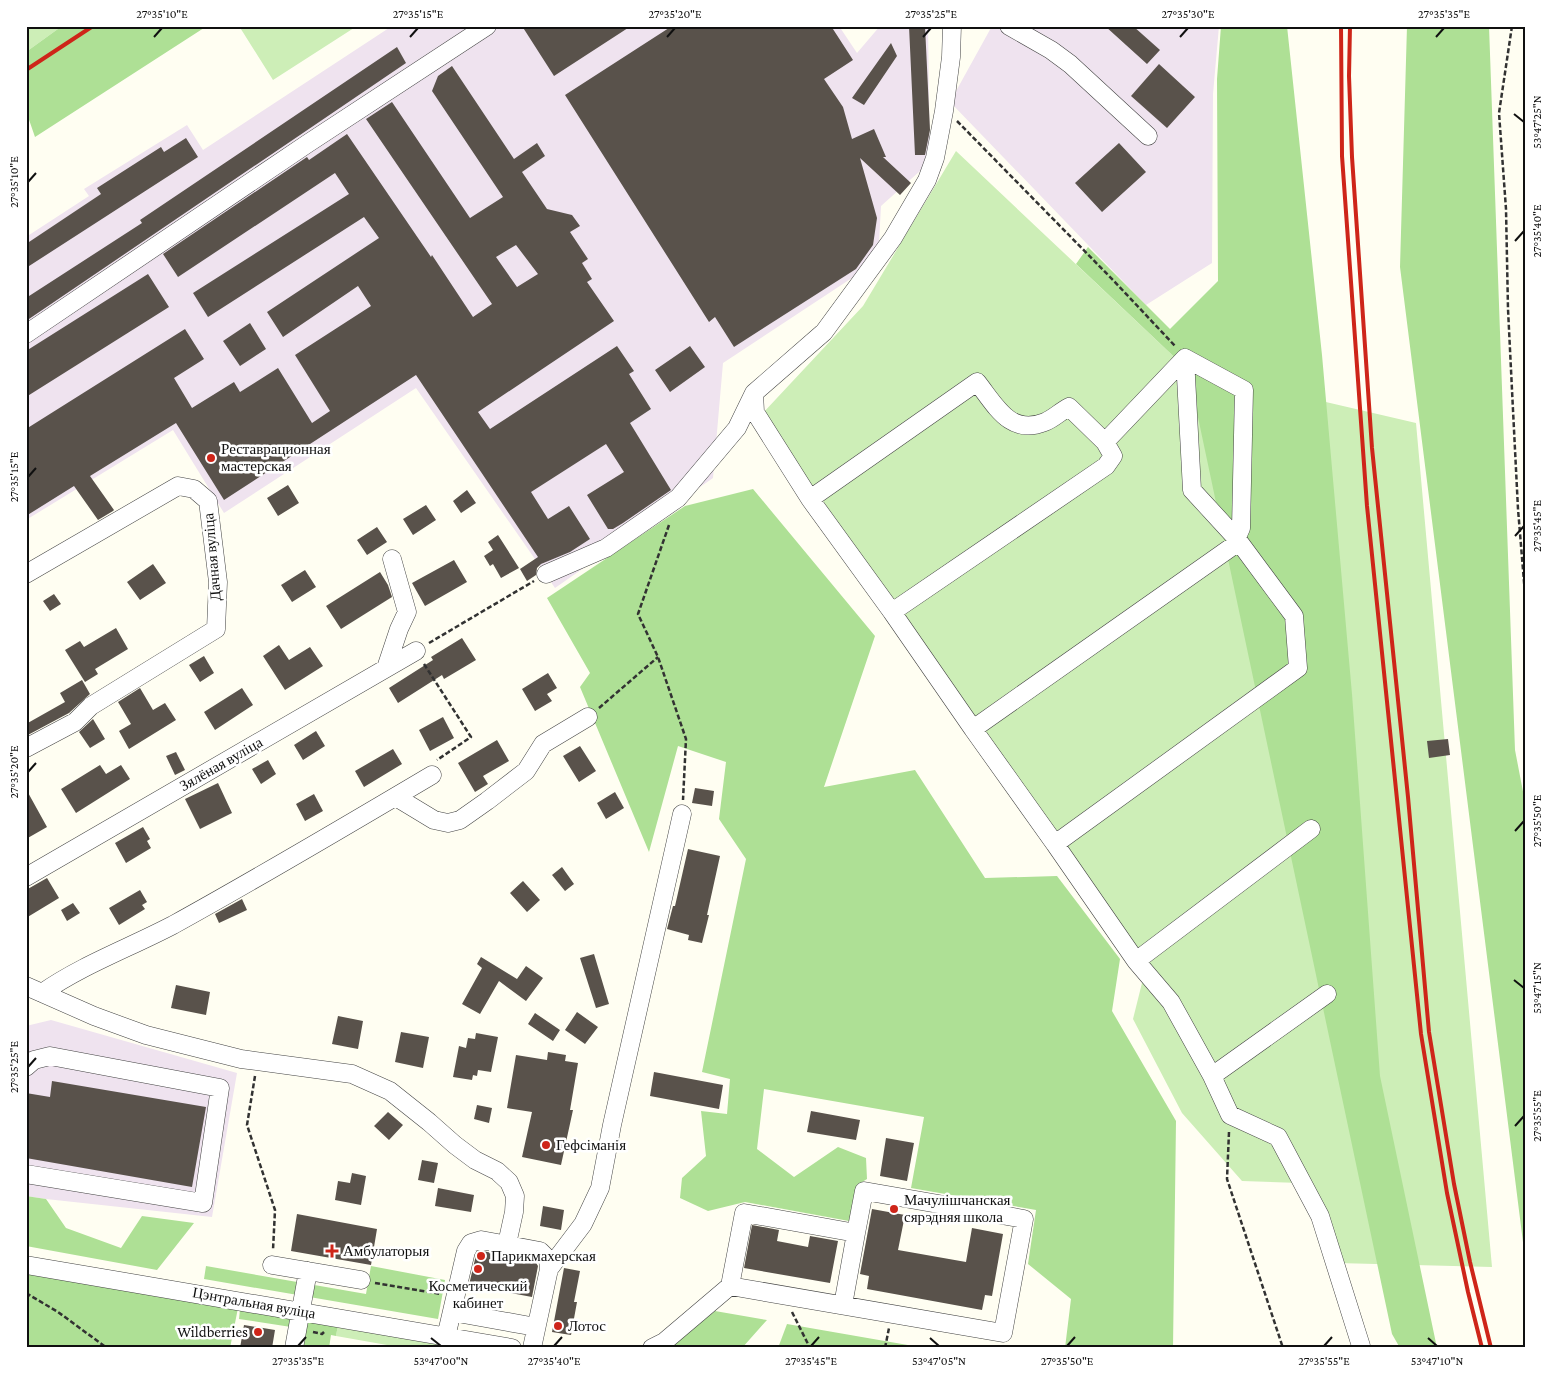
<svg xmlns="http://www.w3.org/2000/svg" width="1551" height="1374" viewBox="0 0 1551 1374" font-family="'Crimson Pro',serif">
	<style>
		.industrial { fill: #efe3ef }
		.green { fill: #cdeeb7 }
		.forest { fill: #aee095 }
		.building { fill: #59524b; fill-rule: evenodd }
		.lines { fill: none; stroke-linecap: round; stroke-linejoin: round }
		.minor-casing { stroke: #434343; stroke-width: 19 }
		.path { stroke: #323232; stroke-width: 2.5; stroke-dasharray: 5 2.5; stroke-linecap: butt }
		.minor { stroke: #fff; stroke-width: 18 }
		.rail { stroke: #ce2519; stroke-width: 4 }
		.ticks { fill: none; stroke: #101010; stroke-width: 2 }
		.poi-dot { fill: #ce2519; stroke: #fff; stroke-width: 2 }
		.labels { text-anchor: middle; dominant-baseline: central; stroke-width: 5; stroke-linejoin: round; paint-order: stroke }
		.poi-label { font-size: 15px; fill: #101010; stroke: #fff; text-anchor: start }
		.street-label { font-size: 15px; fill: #101010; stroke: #fff }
		.neatline { fill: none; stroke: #101010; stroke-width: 2 }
		.ticks-label { font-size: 12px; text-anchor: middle; fill: #101010 }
	</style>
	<rect width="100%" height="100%" fill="#fffef2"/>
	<path class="industrial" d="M 392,26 L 839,26 L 857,53 L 880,26 L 928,26 L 930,162 L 881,206 L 879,243 L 858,274 L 723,363 L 713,478 L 555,588 L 416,388 L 224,513 L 173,430 L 26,520 L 26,237 L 89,196 L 84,189 L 187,125 L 203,150 Z
		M 992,26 L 1219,26 L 1213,94 L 1212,263 L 1146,305 L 950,102 Z
		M 51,1020 L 237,1073 L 212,1217 L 46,1199 L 26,1196 L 26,1026 Z"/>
	<path class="green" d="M 26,26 L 62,26 L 26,52 Z
		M 239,26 L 357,26 L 273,80 Z
		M 956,151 L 1188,370 L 1416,423 L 1492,1267 L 1337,1263 L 1300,1183 L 1242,1181 L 1182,1113 L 1133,1019 L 1147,963 L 762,414 L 863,306 Z
		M 338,1325 L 464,1348 L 404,1348 L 336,1336 Z"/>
	<path class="forest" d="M 62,26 L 207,26 L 35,137 L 26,111 L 26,52 Z
		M 1221,26 L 1287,26 L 1322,355 L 1352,694 L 1380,1076 L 1437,1348 L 1400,1348 L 1392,1334 L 1188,370 L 1076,264 L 1088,247 L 1170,329 L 1218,281 L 1217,79 Z
		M 1407,26 L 1489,26 L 1515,750 L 1525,802 L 1525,1258 L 1400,267 Z
		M 753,489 L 875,636 L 824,787 L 915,770 L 985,878 L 1057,876 L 1120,959 L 1112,1011 L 1176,1121 L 1173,1348 L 1065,1348 L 1071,1299 L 1028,1264 L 1036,1210 L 911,1188 L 924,1117 L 764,1089 L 757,1149 L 794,1177 L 838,1147 L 866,1158 L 867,1179 L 857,1185 L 849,1221 L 745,1202 L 708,1211 L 680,1198 L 682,1178 L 706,1156 L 701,1111 L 727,1114 L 730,1079 L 702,1072 L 746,859 L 719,819 L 726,762 L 678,746 L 649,852 L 580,687 L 590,673 L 547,598 L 685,506 Z
		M 26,1196 L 46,1199 L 66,1228 L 121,1248 L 142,1216 L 194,1223 L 157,1270 L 26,1246 Z
		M 206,1266 L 366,1294 L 371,1266 L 445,1280 L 438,1319 L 204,1279 Z
		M 26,1272 L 238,1308 L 230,1348 L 26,1348 Z
		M 240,1309 L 292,1317 L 291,1327 L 239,1319 Z
		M 715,1311 L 767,1320 L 742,1348 L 673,1348 L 673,1344 Z
		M 308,1320 L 338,1325 L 336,1336 L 331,1335 L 329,1348 L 303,1348 Z
		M 787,1324 L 925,1348 L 778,1348 Z"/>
	<path class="building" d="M 522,26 L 631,26 L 554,76 Z
		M 672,26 L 831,26 L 853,60 L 824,79 L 843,107 L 852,139 L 874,129 L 886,157 L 883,157 L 911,183 L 900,195 L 860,158 L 877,218 L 873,245 L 856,269 L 734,347 L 715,317 L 709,322 L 565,95 Z
		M 909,26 L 925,26 L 930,130 L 925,155 L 915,155 Z
		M 1105,26 L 1133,26 L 1160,50 L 1147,64 Z
		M 891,43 L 897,56 L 864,105 L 852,98 Z
		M 397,47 L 406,63 L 26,321 L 26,298 L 142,223 L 140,220 Z
		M 1159,64 L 1195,97 L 1167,128 L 1131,96 Z
		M 452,66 L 514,159 L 537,143 L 545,156 L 522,172 L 547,209 L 572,215 L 580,226 L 570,232 L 588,259 L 582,263 L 592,279 L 587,282 L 614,321 L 478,412 L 490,429 L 617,346 L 634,371 L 629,374 L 651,409 L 630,423 L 671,490 L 623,523 L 613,529 L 608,529 L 587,495 L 624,472 L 606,444 L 531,492 L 548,519 L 569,506 L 590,539 L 570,552 L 541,564 L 537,568 L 536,575 L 527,581 L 520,569 L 538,557 L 416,375 L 224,500 L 176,423 L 90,476 L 114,510 L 113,511 L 98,520 L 74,486 L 26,516 L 26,429 L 185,329 L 204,359 L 174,378 L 192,408 L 234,382 L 240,392 L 278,368 L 312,423 L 330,411 L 295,355 L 371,306 L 358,286 L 283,337 L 267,312 L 379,238 L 364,217 L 208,317 L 193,293 L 349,194 L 335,173 L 178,277 L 163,254 L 307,157 L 309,160 L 347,134 L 431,257 L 432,255 L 473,317 L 492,304 L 366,119 L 392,102 L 470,218 L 503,197 L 432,91 L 438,76 ZM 516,245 L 538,274 L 517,287 L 496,257 Z
		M 186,138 L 198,157 L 26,268 L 26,244 L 101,194 L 97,188 L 161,147 L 164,152 Z
		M 1119,143 L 1146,172 L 1102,212 L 1075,183 Z
		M 148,274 L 169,307 L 26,397 L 26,351 Z
		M 250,323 L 266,349 L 240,366 L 223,341 Z
		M 690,346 L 705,367 L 670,392 L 655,370 Z
		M 288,485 L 299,503 L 278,516 L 267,498 Z
		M 467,490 L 476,503 L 461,513 L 453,501 Z
		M 426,505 L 436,520 L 413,535 L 403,519 Z
		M 377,527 L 387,542 L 367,555 L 357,540 Z
		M 498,535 L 519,568 L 501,578 L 493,564 L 490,566 L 484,556 L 493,550 L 488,542 Z
		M 454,560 L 467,582 L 425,606 L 412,583 Z
		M 153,564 L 166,583 L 140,600 L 127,582 Z
		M 305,570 L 316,587 L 292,602 L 281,585 Z
		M 380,572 L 388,585 L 392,597 L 341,629 L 326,606 Z
		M 54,594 L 61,604 L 50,611 L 43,601 Z
		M 116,628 L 128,649 L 95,669 L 98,674 L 85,682 L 65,650 L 80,641 L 84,647 Z
		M 462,638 L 476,660 L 444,679 L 442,675 L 398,703 L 389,688 L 433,660 L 431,657 Z
		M 279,645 L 289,660 L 310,647 L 323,666 L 285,690 L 263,656 Z
		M 204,656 L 214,673 L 200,682 L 189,665 Z
		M 548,673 L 557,688 L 547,694 L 552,701 L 535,711 L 522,689 Z
		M 82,680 L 90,694 L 69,713 L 26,736 L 26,724 L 65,702 L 60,693 Z
		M 140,688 L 153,710 L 165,703 L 176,720 L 129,749 L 119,731 L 131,724 L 118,702 Z
		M 242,688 L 253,705 L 215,730 L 204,712 Z
		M 443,717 L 454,738 L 430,751 L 419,730 Z
		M 93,719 L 105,739 L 90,748 L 79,732 Z
		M 316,731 L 325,746 L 303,760 L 294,745 Z
		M 1448,739 L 1450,755 L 1429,758 L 1427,741 Z
		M 497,740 L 509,761 L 483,776 L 488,784 L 475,792 L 458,763 Z
		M 580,746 L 596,771 L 579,782 L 563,756 Z
		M 393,749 L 402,764 L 364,787 L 355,771 Z
		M 176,752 L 185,770 L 175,775 L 166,756 Z
		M 268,760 L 276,774 L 261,784 L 252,769 Z
		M 100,765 L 106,774 L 121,765 L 130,779 L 76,813 L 61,789 Z
		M 218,783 L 232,813 L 200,829 L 185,799 Z
		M 695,788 L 714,791 L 712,806 L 692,803 Z
		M 26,789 L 47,827 L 26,839 Z
		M 615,792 L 624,808 L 606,819 L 597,803 Z
		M 314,794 L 323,811 L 305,821 L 296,804 Z
		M 143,827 L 150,839 L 147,841 L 151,848 L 126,863 L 115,843 Z
		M 688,849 L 720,856 L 707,915 L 709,915 L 702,943 L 688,940 L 689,935 L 667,929 L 673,906 L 675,906 Z
		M 562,867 L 574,884 L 565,891 L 552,875 Z
		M 47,878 L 59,898 L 26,918 L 26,890 Z
		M 523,881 L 540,900 L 527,912 L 510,893 Z
		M 140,890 L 147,902 L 142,905 L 145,909 L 119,925 L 109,908 Z
		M 242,899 L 247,910 L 219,923 L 215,914 Z
		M 73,903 L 80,913 L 67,921 L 61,910 Z
		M 594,954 L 609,1004 L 596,1008 L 580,958 Z
		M 481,957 L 517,979 L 526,966 L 543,978 L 526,1001 L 499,981 L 480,1014 L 462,1004 L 482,968 L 477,964 Z
		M 176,985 L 210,992 L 206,1015 L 171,1008 Z
		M 577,1012 L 598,1027 L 585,1044 L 565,1030 Z
		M 535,1013 L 560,1030 L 553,1041 L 528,1024 Z
		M 338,1016 L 363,1021 L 358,1049 L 332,1044 Z
		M 401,1032 L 429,1037 L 423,1068 L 395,1062 Z
		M 476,1033 L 498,1037 L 491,1072 L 478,1070 L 477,1076 L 473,1075 L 472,1080 L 453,1077 L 459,1046 L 466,1048 L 468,1038 L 475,1039 Z
		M 548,1052 L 566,1055 L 565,1061 L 578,1063 L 570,1110 L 573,1110 L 561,1165 L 522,1157 L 532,1112 L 507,1108 L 516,1055 L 547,1060 Z
		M 654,1072 L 723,1085 L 719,1109 L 650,1096 Z
		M 52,1081 L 206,1107 L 192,1187 L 26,1158 L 26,1093 L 50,1097 Z
		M 477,1105 L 492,1108 L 489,1123 L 474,1119 Z
		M 811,1111 L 860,1120 L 856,1140 L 807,1132 Z
		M 388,1112 L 403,1125 L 389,1140 L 374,1126 Z
		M 886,1138 L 914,1143 L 907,1181 L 880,1176 Z
		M 422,1160 L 438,1163 L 434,1183 L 418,1180 Z
		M 352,1173 L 366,1176 L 361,1205 L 335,1200 L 338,1181 L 350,1183 Z
		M 438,1188 L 474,1195 L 471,1212 L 435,1206 Z
		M 543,1206 L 564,1210 L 561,1230 L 540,1226 Z
		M 872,1209 L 905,1215 L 898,1250 L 966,1262 L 972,1228 L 1003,1234 L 992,1296 L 985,1295 L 982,1310 L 867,1289 L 869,1276 L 860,1274 Z
		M 297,1214 L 377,1229 L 371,1265 L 291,1251 Z
		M 752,1225 L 779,1230 L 777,1241 L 808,1247 L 810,1236 L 838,1241 L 830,1283 L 744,1268 Z
		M 482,1251 L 535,1261 L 538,1266 L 532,1297 L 469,1285 L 476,1255 L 478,1252 Z
		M 564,1268 L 580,1271 L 574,1302 L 577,1302 L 571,1335 L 552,1332 Z
		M 244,1325 L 275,1330 L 272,1348 L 240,1348 Z"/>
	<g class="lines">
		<g class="minor-casing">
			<path id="minor" d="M 1009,26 L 1051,50 L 1070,64 L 1148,136
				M 26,334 L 307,144 L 487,26
				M 754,393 L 755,412 L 810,499 L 977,382 C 996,406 1010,436 1045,422 C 1053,419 1061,411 1069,407 L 1105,442 L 1113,456 L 1106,466 L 892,612 L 810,499
				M 26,574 L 178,486 L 194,489 L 208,501 L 218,582 L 216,629 L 91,706 L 75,722 L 26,748
				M 546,574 L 606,548 L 678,498 L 737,428 L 754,393 L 824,332 L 893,238 L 927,180 L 935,158 L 944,111 L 951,57 L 952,26
				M 892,612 L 973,729 L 1233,546 L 1241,528 L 1244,390 L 1185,358 L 1105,442
				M 386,668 L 399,629 L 407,612 L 392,559
				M 973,729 L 1055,844 L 1298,668 L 1294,616 L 1237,539 L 1192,490 L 1185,358
				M 396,797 L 434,820 L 448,823 L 460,820 L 487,801 L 526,771 L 543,744 L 588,717
				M 1055,844 L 1136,961 L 1311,829
				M 26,877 L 416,651
				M 1136,961 L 1171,1002 L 1212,1076 L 1327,994
				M 26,986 L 94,1016 L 146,1035 L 241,1059 L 352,1074 L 390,1091 L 429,1122 L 455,1145 L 475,1160 L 497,1171 L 509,1182 L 515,1196 L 514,1212 L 507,1244
				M 42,993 C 82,965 129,948 173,925 C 260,877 346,826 432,775
				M 26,1067 L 34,1060 L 50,1056 L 220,1088 L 203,1203 L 26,1174
				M 1212,1076 L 1230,1115 L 1278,1137 L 1320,1216 L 1361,1346
				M 26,1265 L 512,1348
				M 272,1265 L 361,1280
				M 549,1269 L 583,1224 L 600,1188 L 612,1125 L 682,814
				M 843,1305 L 856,1233
				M 452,1312 L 536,1327
				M 446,1337 L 466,1251 L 471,1243 L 481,1240 L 540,1251 L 548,1259 L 549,1269 L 532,1348
				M 294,1348 L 308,1271
				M 652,1348 L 664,1342 L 730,1286 L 744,1213 L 856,1233 L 864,1191 L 1024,1219 L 1003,1333 L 730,1286"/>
		</g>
		<path class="path" d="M 1512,26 L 1499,113 L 1506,209 L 1508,309 L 1513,410 L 1518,509 L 1525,594
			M 957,121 L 1113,280 L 1176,347
			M 669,525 L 638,614 L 658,657 L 686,739 L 683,800
			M 429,643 L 534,581
			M 424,664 L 471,737 L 437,760
			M 599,708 L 658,657
			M 255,1076 L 247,1125 L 275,1210 L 273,1250
			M 1229,1132 L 1227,1179 L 1283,1348
			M 375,1283 L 441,1294
			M 26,1293 L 58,1312 L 107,1348
			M 792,1312 L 810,1348
			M 313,1332 L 322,1334 L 324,1332
			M 885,1348 L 889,1328"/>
		<use href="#minor" class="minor"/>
		<path class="rail" d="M 1341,26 L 1342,156 L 1367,506 L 1421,1034 L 1447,1193 L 1468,1292 L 1482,1348
			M 1350,26 L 1349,76 L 1352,157 L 1372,448 L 1408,797 L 1429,1032 L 1454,1184 L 1470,1262 L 1491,1348
			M 26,70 L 93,26"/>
	</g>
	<path class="ticks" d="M 154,37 L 162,28M 410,37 L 418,28M 667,37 L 675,28M 923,37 L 931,28M 1180,37 L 1188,28M 1436,37 L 1444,28M 1514,114 L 1524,122M 28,182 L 36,173M 1515,241 L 1524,231M 28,477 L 36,468M 1515,536 L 1524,526M 28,772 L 36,763M 1515,831 L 1524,821M 1514,980 L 1524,988M 28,1067 L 36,1058M 1515,1126 L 1524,1116M 431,1338 L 441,1346M 930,1338 L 939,1346M 1428,1338 L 1437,1346M 298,1346 L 306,1337M 554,1346 L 562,1337M 811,1346 L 819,1337M 1067,1346 L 1075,1337M 1324,1346 L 1332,1337"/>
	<g class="poi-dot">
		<circle cx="211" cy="458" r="5"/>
		<circle cx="546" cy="1145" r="5"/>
		<circle cx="894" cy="1209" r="5"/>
		<path d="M329.5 1243.5h5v5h5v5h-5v5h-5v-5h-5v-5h5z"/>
		<circle cx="481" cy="1256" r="5"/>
		<circle cx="478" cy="1269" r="5"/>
		<circle cx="558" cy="1326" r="5"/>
		<circle cx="258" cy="1332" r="5"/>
	</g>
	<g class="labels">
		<g class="poi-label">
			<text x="221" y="449">Реставрационная<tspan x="221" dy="17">мастерская</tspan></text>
			<text x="556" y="1145">Гефсіманія</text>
			<text x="904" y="1200">Мачулішчанская<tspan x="904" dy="17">сярэдняя школа</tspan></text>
			<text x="343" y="1251">Амбулаторыя</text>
			<text x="491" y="1256">Парикмахерская</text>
			<text x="478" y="1286" text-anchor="middle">Косметический<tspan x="478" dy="17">кабинет</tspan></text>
			<text x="568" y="1326">Лотос</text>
			<text x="248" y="1332" text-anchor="end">Wildberries</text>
		</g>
		<g class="street-label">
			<text transform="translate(212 557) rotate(-95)">Дачная вуліца</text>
			<text transform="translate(221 764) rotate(-30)">Зялёная вуліца</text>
			<text transform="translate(254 1303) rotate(10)">Цэнтральная вуліца</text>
		</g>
	</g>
	<rect width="1551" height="1374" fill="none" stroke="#ffffff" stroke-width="55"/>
	<rect x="28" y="28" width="1496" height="1318" class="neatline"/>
	<g class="ticks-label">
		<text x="162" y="18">27°35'10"E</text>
		<text x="418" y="18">27°35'15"E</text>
		<text x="675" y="18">27°35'20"E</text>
		<text x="931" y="18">27°35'25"E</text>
		<text x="1188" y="18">27°35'30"E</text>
		<text x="1444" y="18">27°35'35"E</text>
		<text transform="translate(1537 122) rotate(-90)" y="4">53°47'25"N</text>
		<text transform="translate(14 182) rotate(-90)" y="4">27°35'10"E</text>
		<text transform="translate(1537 231) rotate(-90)" y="4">27°35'40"E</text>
		<text transform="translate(14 477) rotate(-90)" y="4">27°35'15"E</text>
		<text transform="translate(1537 526) rotate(-90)" y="4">27°35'45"E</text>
		<text transform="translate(14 772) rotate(-90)" y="4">27°35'20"E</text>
		<text transform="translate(1537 821) rotate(-90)" y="4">27°35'50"E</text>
		<text transform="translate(1537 988) rotate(-90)" y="4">53°47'15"N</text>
		<text transform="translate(14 1067) rotate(-90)" y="4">27°35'25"E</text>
		<text transform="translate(1537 1116) rotate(-90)" y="4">27°35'55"E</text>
		<text x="298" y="1365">27°35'35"E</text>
		<text x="441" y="1365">53°47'00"N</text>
		<text x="554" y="1365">27°35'40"E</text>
		<text x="811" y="1365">27°35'45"E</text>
		<text x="939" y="1365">53°47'05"N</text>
		<text x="1067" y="1365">27°35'50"E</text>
		<text x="1324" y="1365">27°35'55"E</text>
		<text x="1437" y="1365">53°47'10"N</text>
	</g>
</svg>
